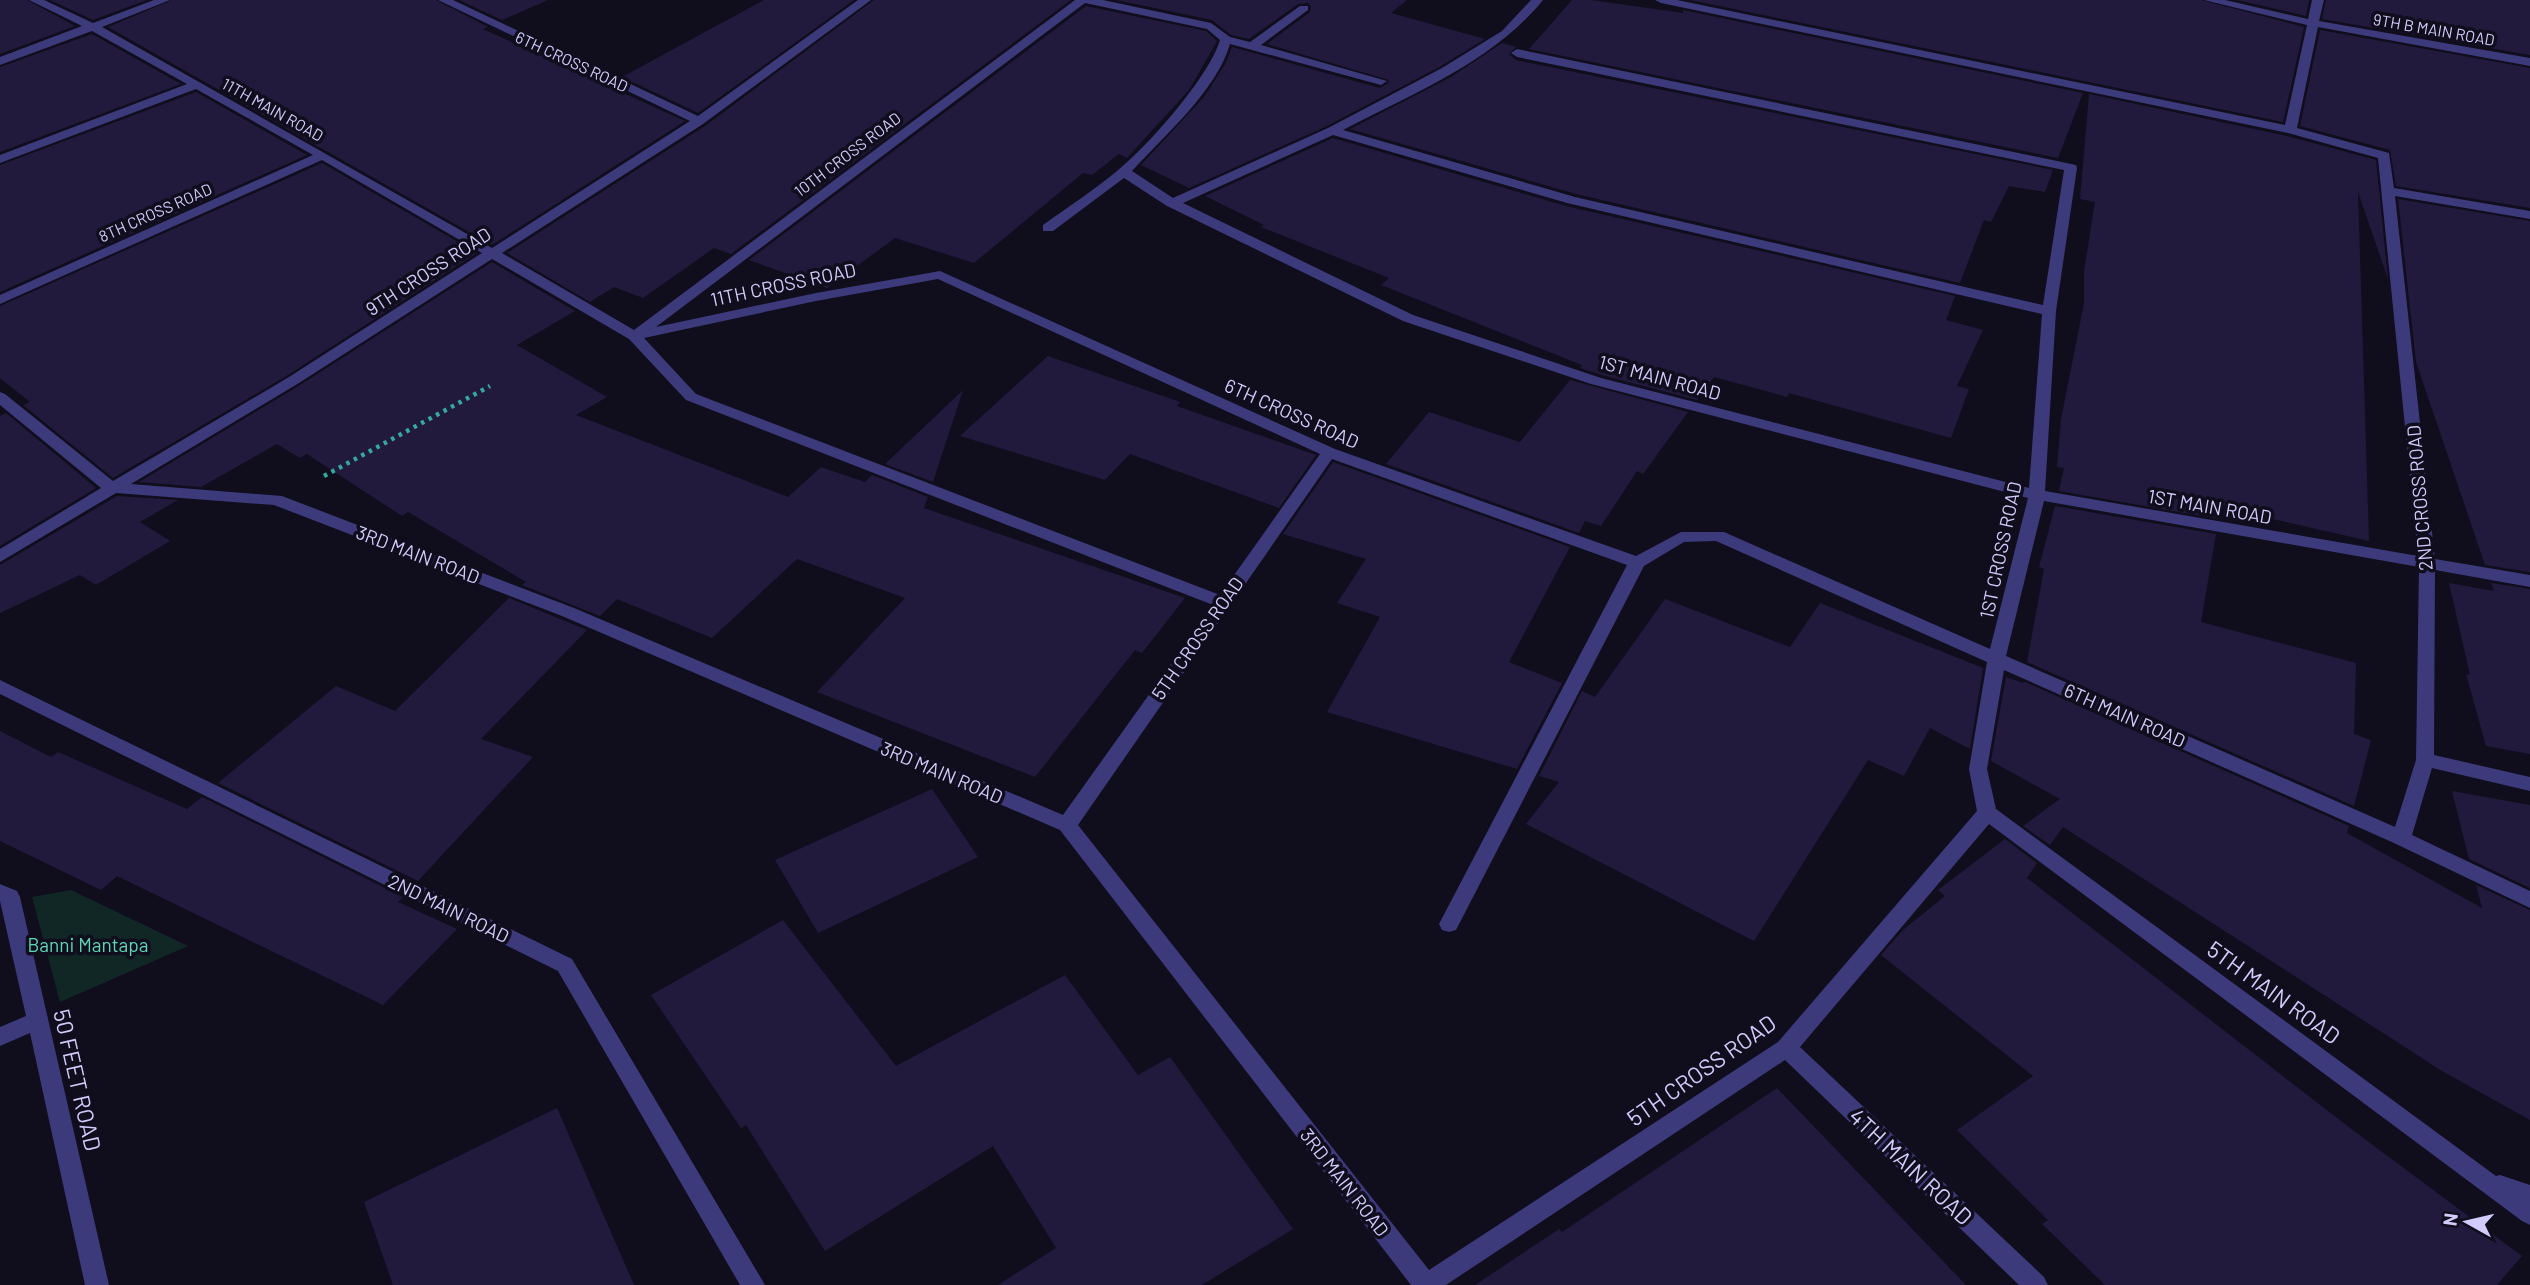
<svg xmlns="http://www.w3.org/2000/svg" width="2530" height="1285" viewBox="0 0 2530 1285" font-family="Barlow,sans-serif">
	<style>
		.green { fill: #102726 }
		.building { fill: #211a3d }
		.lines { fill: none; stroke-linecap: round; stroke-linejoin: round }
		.path { stroke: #34a9a1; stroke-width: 4.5; stroke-dasharray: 3.5 5; stroke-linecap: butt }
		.minor { fill: #3c3a7a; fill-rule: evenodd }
		.labels { text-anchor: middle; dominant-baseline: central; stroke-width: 7; stroke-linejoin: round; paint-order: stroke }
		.far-street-label { font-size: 16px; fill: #d1ccfc; stroke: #100d1d }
		.street-label { font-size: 19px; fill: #d1ccfc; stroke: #100d1d }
		.park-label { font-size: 19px; fill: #5dd7b8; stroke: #100d1d }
		.near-street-label { font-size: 23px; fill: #d1ccfc; stroke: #100d1d }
	</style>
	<rect width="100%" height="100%" fill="#100d1d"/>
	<path class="green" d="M 71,890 L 188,946 L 60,1002 L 32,897 Z"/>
	<path class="building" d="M 0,0 L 27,0 L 75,26 L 0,54 Z
		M 50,0 L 147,0 L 93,20 Z
		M 172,0 L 436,0 L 488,27 L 483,29 L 685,121 L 492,245 L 108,27 Z
		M 459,0 L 548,0 L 502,20 Z
		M 764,0 L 854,0 L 698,113 L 622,77 Z
		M 874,0 L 1071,0 L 731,254 L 714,248 L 643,298 L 614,287 L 590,302 L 507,253 L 705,126 Z
		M 1116,0 L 1407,0 L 1391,13 L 1485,39 L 1441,66 L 1327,126 L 1189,188 L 1141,165 L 1204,97 L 1226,63 L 1232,47 L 1380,88 L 1388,83 L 1389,80 L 1267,44 L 1310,12 L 1311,6 L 1308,3 L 1298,4 L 1249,39 L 1231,35 L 1212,20 Z
		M 1572,0 L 1591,0 L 1683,13 L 1683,10 L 2083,93 L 2058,158 L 1529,49 Z
		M 1690,0 L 2201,0 L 2304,27 L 2283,122 Z
		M 2237,0 L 2309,0 L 2306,16 Z
		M 2326,0 L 2530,0 L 2530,55 L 2322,19 Z
		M 1086,6 L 1206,31 L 1217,41 L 1189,90 L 1127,158 L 1119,154 L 1092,175 L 1083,173 L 974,263 L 895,238 L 827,288 L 749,260 Z
		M 2320,30 L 2530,68 L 2530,208 L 2396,186 L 2390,150 L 2300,126 Z
		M 92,34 L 181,84 L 0,152 L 0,67 Z
		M 1502,43 L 1516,47 L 1509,54 L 1516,60 L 2053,170 L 2045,192 L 2009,186 L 1991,222 L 1984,220 L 1960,283 L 1576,194 L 1350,129 L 1451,77 Z
		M 196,92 L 307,155 L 0,292 L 0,165 Z
		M 2089,94 L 2287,136 L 2376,160 L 2388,279 L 2358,192 L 2369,541 L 2221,507 L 2219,519 L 2059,491 L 2064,468 L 2057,467 L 2061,419 L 2084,303 L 2084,271 L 2095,202 L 2080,199 Z
		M 1333,138 L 1566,206 L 1955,296 L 1946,320 L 1983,330 L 1957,386 L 1969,389 L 1951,438 L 1789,393 L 1787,397 L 1714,377 L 1697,400 L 1602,375 L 1580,368 L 1582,365 L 1381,285 L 1389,278 L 1261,227 L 1264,225 L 1205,196 Z
		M 322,163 L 477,253 L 288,375 L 113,478 L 23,405 L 30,402 L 0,378 L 0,306 Z
		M 2398,199 L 2530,221 L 2530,572 L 2485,565 L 2416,362 Z
		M 492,262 L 575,311 L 517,345 L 607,397 L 576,415 L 788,497 L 821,467 L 865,482 L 872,475 L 928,497 L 924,508 L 1185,598 L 1142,653 L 1135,650 L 1035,777 L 817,692 L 905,598 L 797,559 L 712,638 L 617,599 L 600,616 L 522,585 L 526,582 L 408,512 L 402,516 L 307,454 L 300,458 L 277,444 L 201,487 L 139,482 L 300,385 Z
		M 1048,356 L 1180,402 L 1177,406 L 1316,455 L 1279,508 L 1130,454 L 1105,480 L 960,436 Z
		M 1570,380 L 1688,412 L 1643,474 L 1637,471 L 1601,526 L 1585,521 L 1579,533 L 1386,464 L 1429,412 L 1520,442 Z
		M 963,390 L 933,482 L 885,464 Z
		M 6,413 L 96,488 L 0,546 L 0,416 Z
		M 1333,462 L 1570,547 L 1509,662 L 1562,683 L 1517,769 L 1327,712 L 1380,617 L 1337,603 L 1366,559 L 1283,534 Z
		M 117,496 L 178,500 L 140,522 L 170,541 L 96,585 L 80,575 L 0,613 L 0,565 Z
		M 2055,506 L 2216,534 L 2201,622 L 2356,663 L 2354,734 L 2371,740 L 2354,806 L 2027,662 L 2044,569 L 2039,567 Z
		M 2449,583 L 2494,591 L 2491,583 L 2530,589 L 2530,754 L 2486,746 L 2466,674 L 2470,675 Z
		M 509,598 L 587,630 L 481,739 L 533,757 L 418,881 L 218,783 L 336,686 L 395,711 Z
		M 1665,599 L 1790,647 L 1820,603 L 1983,668 L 1970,749 L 1930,728 L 1904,776 L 1868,760 L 1754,941 L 1526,824 L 1559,782 L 1539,776 L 1582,691 L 1595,697 Z
		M 2006,677 L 2023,683 L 2023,681 L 2349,826 L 2347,833 L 2482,908 L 2476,885 L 2530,910 L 2530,1120 L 2442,1071 L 2063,827 L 2050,845 L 2023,826 L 2060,799 L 1991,761 Z
		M 0,731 L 51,757 L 58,752 L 187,809 L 202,797 L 403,897 L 398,902 L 457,929 L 383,1005 L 117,876 L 101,890 L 0,841 Z
		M 932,789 L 978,857 L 818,933 L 775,860 Z
		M 2452,791 L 2530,805 L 2530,888 L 2469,859 Z
		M 2005,839 L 2037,863 L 2027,878 L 2354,1131 L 2522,1256 L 2497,1285 L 2105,1285 L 2042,1224 L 2048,1220 L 1957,1130 L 2033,1076 L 1881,955 L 1903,930 L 1945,896 L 1938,890 Z
		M 783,920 L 896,1066 L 1065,975 L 1138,1075 L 1170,1057 L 1293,1229 L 1202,1285 L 998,1285 L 1056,1248 L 993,1146 L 825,1251 L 746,1125 L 741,1128 L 651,995 Z
		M 1777,1088 L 1966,1285 L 1475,1285 L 1559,1229 L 1562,1232 Z
		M 557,1108 L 634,1285 L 393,1285 L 364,1202 Z"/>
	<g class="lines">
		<path class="path" d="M 324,476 L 490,386"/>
		<path class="minor" d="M 29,0 L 44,0 L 93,23 L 154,0 L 170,0 L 102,27 L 492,248 L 690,121 L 438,0 L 453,0 L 698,116 L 858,0 L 871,0 L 703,124 L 502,253 L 634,330 L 1075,0 L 1103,0 L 1211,23 L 1230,37 L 1250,42 L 1300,6 L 1308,6 L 1308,10 L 1261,45 L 1387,81 L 1381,85 L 1230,44 C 1217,90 1164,136 1132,171 L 1173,198 L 1328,128 L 1442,68 L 1502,31 L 1531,0 L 1543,0 C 1493,62 1412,94 1343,130 L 1575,197 L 2043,305 L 2064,170 L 1517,57 L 1511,53 L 1517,49 L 2076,165 L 2077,168 L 2056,311 L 2045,491 L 2418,556 L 2378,158 L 2288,133 L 1661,3 L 1655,0 L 1677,0 L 2285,125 L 2307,25 L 2204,0 L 2225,0 L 2308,19 L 2312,0 L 2324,0 L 2319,21 L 2530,58 L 2530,66 L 2318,27 L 2297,128 L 2389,153 L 2394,188 L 2530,211 L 2530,219 L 2395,196 L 2435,559 L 2530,575 L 2530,587 L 2435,570 L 2434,755 L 2530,777 L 2530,791 L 2432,768 L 2412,835 L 2530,891 L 2530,908 L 2394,843 L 2004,670 L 1987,769 L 1996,809 L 2496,1176 L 2500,1175 L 2530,1185 L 2530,1225 L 2522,1221 L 1989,824 L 1800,1047 L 2044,1277 L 2048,1285 L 2019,1285 L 1785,1060 L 1446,1285 L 1411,1285 L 1060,830 L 562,616 L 274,505 L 116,493 L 0,562 L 0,549 L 101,488 L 0,405 L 0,392 L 5,394 L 113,481 L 289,377 L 482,253 L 322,160 L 0,304 L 0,295 L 313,155 L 196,89 L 0,163 L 0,155 L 187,84 L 92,31 L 0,65 L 0,57 L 82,26 ZM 1085,3 L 1207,29 L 1220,40 C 1209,77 1148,146 1117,171 C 1094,190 1068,207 1043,225 L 1043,231 L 1053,231 L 1124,178 L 1167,206 L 1403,321 L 1591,384 L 2028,498 L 1990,649 L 1724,532 L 1681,532 L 1636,556 L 1335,449 L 940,271 L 816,293 L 656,327 ZM 1333,135 L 1567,203 L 2042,314 L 2029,488 L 1601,378 L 1413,315 L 1183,203 ZM 492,259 L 629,339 L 686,400 L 1213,605 L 1063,815 L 574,608 L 282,496 L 131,484 L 299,383 ZM 938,279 L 1320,454 L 1220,595 L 696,394 L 644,338 L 816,301 ZM 1332,459 L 1627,565 L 1439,924 L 1442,930 L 1449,932 L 1456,930 L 1644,566 L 1684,542 L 1716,541 L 1987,662 L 1969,769 L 1977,811 L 1778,1042 L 1429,1270 L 1078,825 ZM 2044,501 L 2419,567 L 2416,760 L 2395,827 L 2006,656 Z
			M 0,680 L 572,959 L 765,1285 L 740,1285 L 558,971 L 0,694 Z
			M 0,884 L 17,891 L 20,897 L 109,1285 L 85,1285 L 30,1033 L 0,1046 L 0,1027 L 26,1016 L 0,901 Z"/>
	</g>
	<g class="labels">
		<g class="far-street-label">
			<text transform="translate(2434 29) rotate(10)">9TH B MAIN ROAD</text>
			<text transform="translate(572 61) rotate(25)">6TH CROSS ROAD</text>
			<text transform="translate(273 109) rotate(29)">11TH MAIN ROAD</text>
			<text transform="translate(847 154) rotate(-37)">10TH CROSS ROAD</text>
			<text transform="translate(155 212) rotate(-24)">8TH CROSS ROAD</text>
		</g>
		<g class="street-label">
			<text transform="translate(428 271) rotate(-33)">9TH CROSS ROAD</text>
			<text transform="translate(783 284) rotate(-12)">11TH CROSS ROAD</text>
			<text transform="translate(1660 377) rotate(15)">1ST MAIN ROAD</text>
			<text transform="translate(1292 413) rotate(24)">6TH CROSS ROAD</text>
			<text transform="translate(2419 498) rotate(-95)">2ND CROSS ROAD</text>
			<text transform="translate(2210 506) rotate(10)">1ST MAIN ROAD</text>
			<text transform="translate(2000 550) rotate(-78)">1ST CROSS ROAD</text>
			<text transform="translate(418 554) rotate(21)">3RD MAIN ROAD</text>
			<text transform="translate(1197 638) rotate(-55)">5TH CROSS ROAD</text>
			<text transform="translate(2125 715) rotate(24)">6TH MAIN ROAD</text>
			<text transform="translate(942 772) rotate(23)">3RD MAIN ROAD</text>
			<text transform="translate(449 908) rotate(26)">2ND MAIN ROAD</text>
			<text transform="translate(1345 1182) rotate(52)">3RD MAIN ROAD</text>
		</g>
		<g class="park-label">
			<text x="88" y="944">Banni Mantapa</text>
		</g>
		<g class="near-street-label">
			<text transform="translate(2274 992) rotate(36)">5TH MAIN ROAD</text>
			<text transform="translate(1701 1070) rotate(-35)">5TH CROSS ROAD</text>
			<text transform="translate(78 1080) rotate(77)">50 FEET ROAD</text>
			<text transform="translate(1911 1166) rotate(43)">4TH MAIN ROAD</text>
		</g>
	</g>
	<g transform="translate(2467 1222) rotate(278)" stroke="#100d1d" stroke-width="5" paint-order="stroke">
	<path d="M0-5L12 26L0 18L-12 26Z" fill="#d1ccfc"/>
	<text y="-10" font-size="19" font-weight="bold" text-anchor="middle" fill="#d1ccfc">N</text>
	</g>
</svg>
